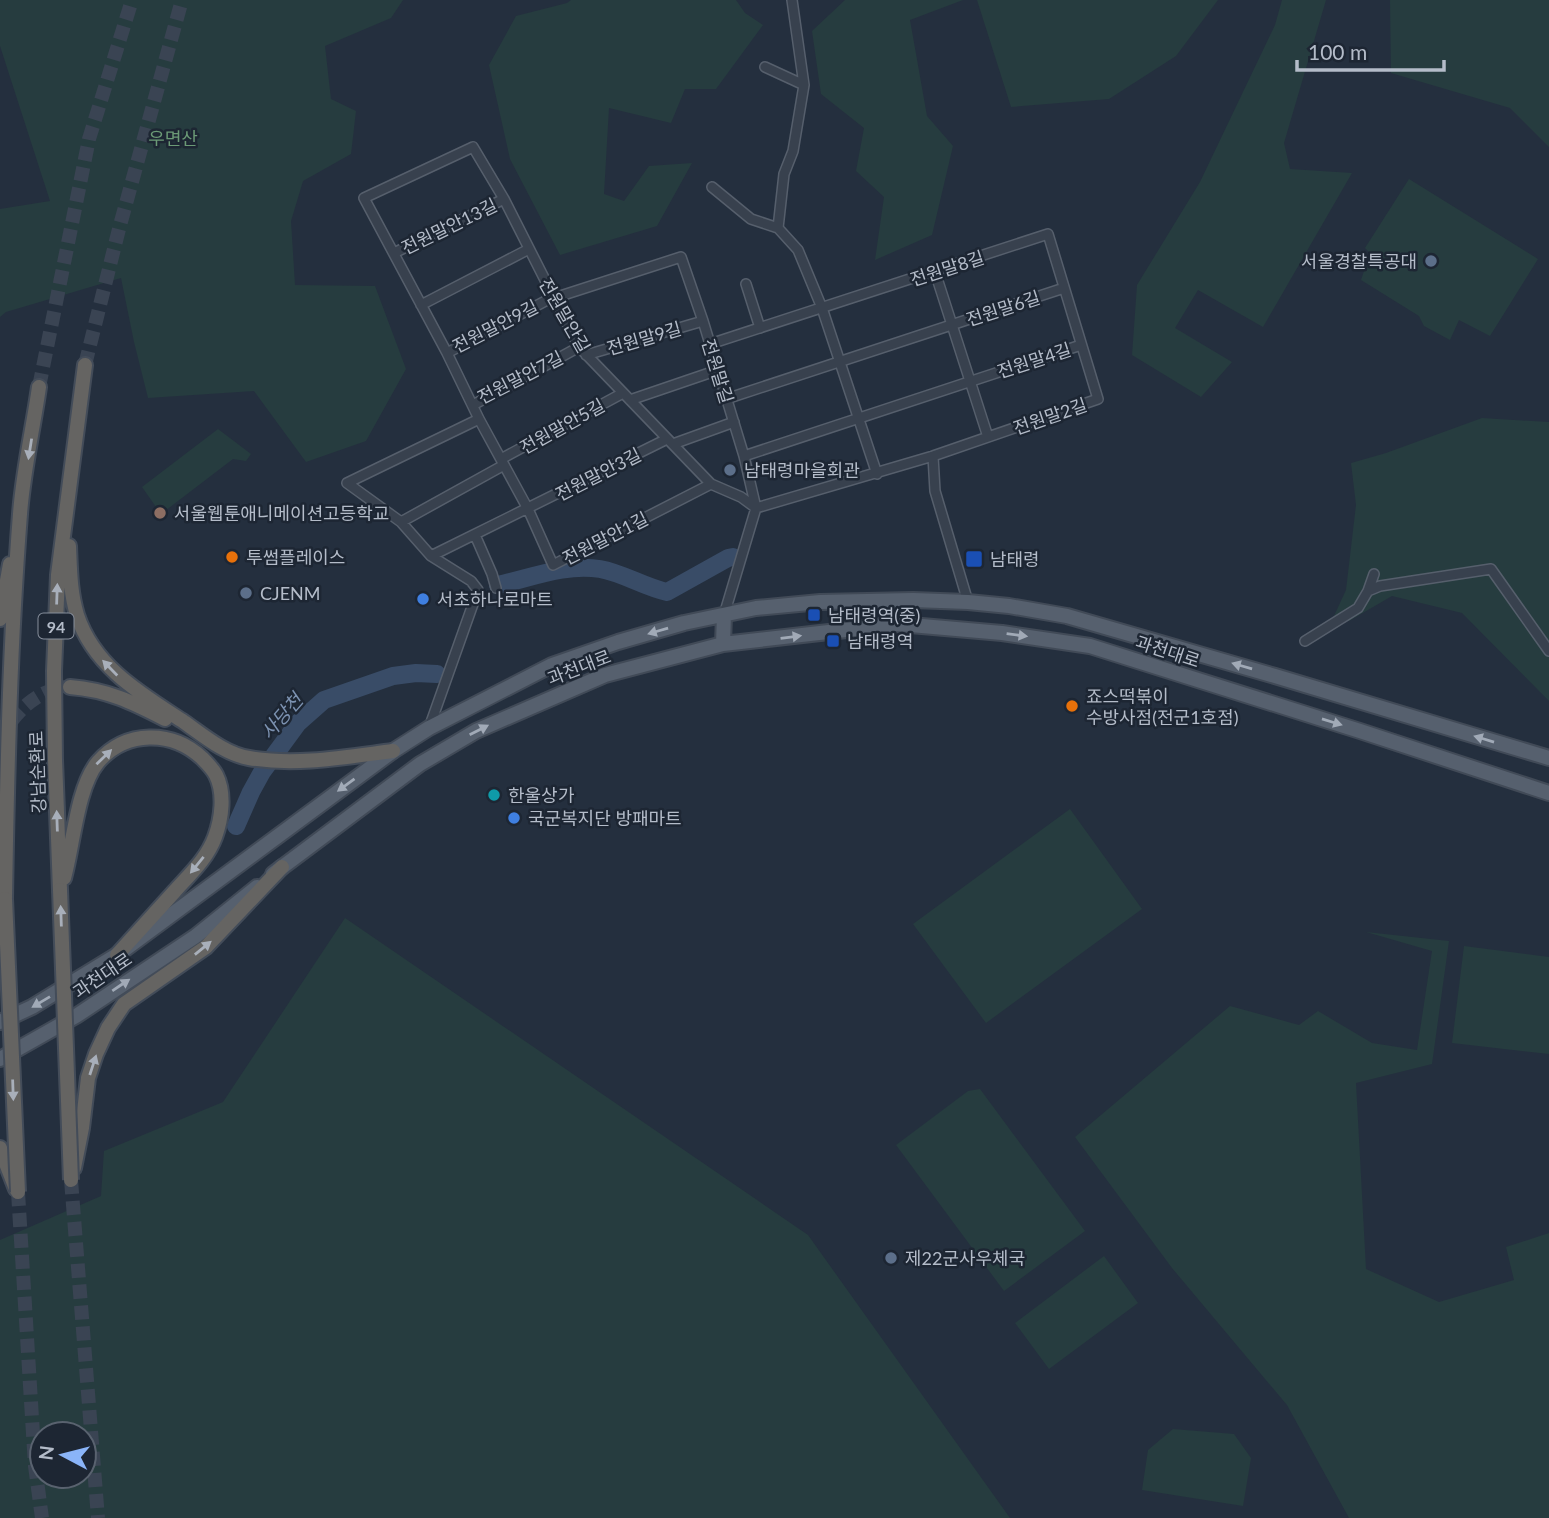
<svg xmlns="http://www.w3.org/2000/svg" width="1549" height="1518" viewBox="0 0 1549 1518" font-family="Lato,'Noto Sans KR',sans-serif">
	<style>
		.green { fill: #263c3f; fill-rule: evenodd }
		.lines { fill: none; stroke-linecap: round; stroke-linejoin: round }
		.river { stroke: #394c67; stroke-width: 18 }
		.trunk-tunnel { stroke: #3a4453; stroke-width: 14; stroke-dasharray: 14 7; stroke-linecap: butt }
		.minor-casing { stroke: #565f6c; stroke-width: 12 }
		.primary-casing { stroke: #414a57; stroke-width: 18 }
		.trunk-casing { stroke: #434c59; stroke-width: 18 }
		.minor { stroke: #38414e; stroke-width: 9 }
		.primary { stroke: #56606e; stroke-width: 14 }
		.trunk { stroke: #656462; stroke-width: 14 }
		.trunk-bridge-casing { stroke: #434c59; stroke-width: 18; stroke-linecap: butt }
		.trunk-bridge { stroke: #656462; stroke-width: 14 }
		.oneway { fill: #a8afba }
		.oneway2 { fill: #a1aab7 }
		.service-dot { fill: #5c6f8a; stroke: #1d2633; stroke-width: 2.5 }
		.education-dot { fill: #8d6e63; stroke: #1d2633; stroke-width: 2.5 }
		.food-dot { fill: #e8710a; stroke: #1d2633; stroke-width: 2.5 }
		.transit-dot { fill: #1a4fb4; stroke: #1d2633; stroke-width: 2.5 }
		.shop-dot { fill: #3f7fe0; stroke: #1d2633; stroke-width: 2.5 }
		.culture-dot { fill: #0f9aa8; stroke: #1d2633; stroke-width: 2.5 }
		.labels { text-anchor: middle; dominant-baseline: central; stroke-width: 5; stroke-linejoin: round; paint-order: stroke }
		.shield { fill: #1d2633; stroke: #878f9c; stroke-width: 2 }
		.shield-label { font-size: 16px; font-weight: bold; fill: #b4bcc9 }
		.park-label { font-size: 18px; fill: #6b9a76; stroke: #1d2633 }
		.street-label { font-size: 18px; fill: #b4bcc9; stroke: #1d2633 }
		.poi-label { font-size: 18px; fill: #b4bcc9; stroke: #1d2633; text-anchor: start }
		.water-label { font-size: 19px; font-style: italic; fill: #7c92b1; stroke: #1d2633 }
	</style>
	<rect width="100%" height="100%" fill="#242f3e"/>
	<path class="green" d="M 0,0 L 403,0 L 391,18 L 325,46 L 331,99 L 356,111 L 351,154 L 303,181 L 291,221 L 295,285 L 375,286 L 406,369 L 366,441 L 306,462 L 254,391 L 148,398 L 134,342 L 121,278 L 6,312 L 0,317 L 0,209 L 50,201 L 0,46 Z
		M 571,0 L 736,0 L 745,13 L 763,25 L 716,89 L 685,89 L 671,123 L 609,108 L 604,194 L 624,201 L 649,166 L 692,163 L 657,226 L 560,255 L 510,159 L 489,65 L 516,16 L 567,3 Z
		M 845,0 L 963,0 L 910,20 L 927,116 L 953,146 L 932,235 L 875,260 L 884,197 L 856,171 L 864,128 L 821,94 L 812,31 Z
		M 977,0 L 1218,0 L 1176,56 L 1109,99 L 1011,107 Z
		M 1282,0 L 1326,0 L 1284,143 L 1290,169 L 1352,173 L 1263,327 L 1198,290 L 1175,328 L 1232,362 L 1201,397 L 1132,355 L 1137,285 L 1200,182 L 1275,25 Z
		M 1390,0 L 1549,0 L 1549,147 L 1510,108 L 1391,73 Z
		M 1409,179 L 1538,259 L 1490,336 L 1459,320 L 1450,340 L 1424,326 L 1419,316 L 1361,280 L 1370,253 L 1365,248 Z
		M 1482,418 L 1549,422 L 1549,701 L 1462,613 L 1392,596 L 1349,621 L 1334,616 L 1346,590 L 1356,505 L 1351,463 L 1386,453 Z
		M 218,429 L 251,454 L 246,461 L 233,459 L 161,514 L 142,487 Z
		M 1070,809 L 1142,909 L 986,1023 L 913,924 Z
		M 345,918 L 808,1235 L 1010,1518 L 0,1518 L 0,1240 L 101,1196 L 104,1151 L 223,1102 ZM 84,1434 L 84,1476 L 42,1476 L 42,1434 Z
		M 1366,932 L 1449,941 L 1432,1064 L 1356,1083 L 1366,1269 L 1439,1302 L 1514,1280 L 1506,1247 L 1549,1233 L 1549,1518 L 1349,1518 L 1287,1405 L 1172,1268 L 1075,1137 L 1230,1006 L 1299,1025 L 1318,1011 L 1372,1043 L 1417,1050 L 1432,951 Z
		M 1464,946 L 1549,957 L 1549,1054 L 1452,1043 Z
		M 980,1089 L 1085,1231 L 1004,1291 L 896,1145 L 968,1091 Z
		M 1104,1256 L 1138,1303 L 1049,1369 L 1015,1323 Z
		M 1173,1429 L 1234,1434 L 1251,1458 L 1243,1506 L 1142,1490 L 1148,1450 Z"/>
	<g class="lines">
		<path class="river" d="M 498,585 C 530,578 567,563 600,569 C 623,573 644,587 667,592 L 728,558 L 733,557
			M 236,826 L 251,792 L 262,772 L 298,723 L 324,700 L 393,676 L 416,673 L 437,674"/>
		<path class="trunk-tunnel" d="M 85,365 L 119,229 L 182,0
			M 39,387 L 89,139 L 132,0
			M 0,738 C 15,713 35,691 65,687
			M 71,1180 L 98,1518
			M 18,1192 L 35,1466 L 42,1518"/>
		<g class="minor-casing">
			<path id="minor" d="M 792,0 L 804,85 L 793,151 L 784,174 L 778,228 L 798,250 L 822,308 L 877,474
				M 765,67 L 804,85
				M 712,187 L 751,219 L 778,228
				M 394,253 L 504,199
				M 935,272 L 988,437
				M 746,284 L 760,328
				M 554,298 L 681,257 L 703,321 L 744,456 L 756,508 L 724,615
				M 421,305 L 529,249
				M 710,344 L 1048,234 L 1098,399 L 933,456 L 756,508
				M 447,353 L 553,297
				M 586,355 L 703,321
				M 726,399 L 1064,288
				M 630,400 L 718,370
				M 473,405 L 579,347
				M 673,444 L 734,422
				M 744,456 L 1081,345
				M 933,456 L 935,491 L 968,602
				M 501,459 L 623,393
				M 711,484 L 553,565 L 528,509 L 479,419 L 447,353 L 364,198 L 473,147 L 504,199 L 579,347 L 711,484 L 741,497 L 756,508
				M 401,522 L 504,465
				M 475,535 L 492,574 L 496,588
				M 431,556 L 667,439
				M 1368,591 L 1374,574
				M 1305,641 L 1358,608 L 1368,591 L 1380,586 L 1491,569 L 1549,651
				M 429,728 L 478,590 L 471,581 L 431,556 L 401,522 L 347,483 L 479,419"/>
		</g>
		<g class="primary-casing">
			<path id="primary" d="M 723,644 L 724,615
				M 273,874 L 420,764 L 476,731 L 605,675 L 723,644 L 899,624 L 1002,633 L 1090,646 L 1360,731 L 1549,793
				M 0,1022 L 32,1007 L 117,955 L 393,751 L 429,728 L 552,665 L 618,642 L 684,623 L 756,608 L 820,602 L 913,600 L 968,602 L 1009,606 L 1067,616 L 1275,676 L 1549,758
				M 0,1059 L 76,1016 L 196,936 L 257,887"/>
		</g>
		<g class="trunk-casing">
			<path id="trunk" d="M 69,546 C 70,569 70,592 77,615 C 94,667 141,694 184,722 C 204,736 225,754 249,758 C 297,766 346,757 393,751
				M 0,619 L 10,564
				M 70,687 C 108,690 132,702 165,719
				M 64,878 C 73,846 77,787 98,762 C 126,730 172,730 202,758 C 207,763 213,769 216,775 C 225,793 222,818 215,837 C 207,859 189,875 174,892 C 155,913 136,934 117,955
				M 60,890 L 55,760 L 54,671 L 58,575 L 85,365
				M 5,899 C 7,771 10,642 20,514 C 23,472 33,429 39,387
				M 0,1148 L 16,1189
				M 74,1168 L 82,1128 L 88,1078 L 96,1054 L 108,1028 L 124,1004 L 206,947 L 282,867"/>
		</g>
		<use href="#minor" class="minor"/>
		<use href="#primary" class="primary"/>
		<use href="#trunk" class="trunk"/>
		<g class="trunk-bridge-casing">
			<path id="trunk-bridge" d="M 60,890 L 71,1180
				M 5,899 L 18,1192"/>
		</g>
		<use href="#trunk-bridge" class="trunk-bridge"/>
	</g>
	<defs><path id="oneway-solid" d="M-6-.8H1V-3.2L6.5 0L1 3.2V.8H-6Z" transform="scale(1.75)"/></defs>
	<g class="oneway">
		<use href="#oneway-solid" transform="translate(30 449) rotate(99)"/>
		<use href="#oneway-solid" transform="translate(57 594) rotate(-88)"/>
		<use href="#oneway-solid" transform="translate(110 668) rotate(-134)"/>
		<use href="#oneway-solid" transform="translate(104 757) rotate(-44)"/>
		<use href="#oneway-solid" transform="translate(57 821) rotate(-92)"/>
		<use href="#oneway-solid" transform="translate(197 865) rotate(129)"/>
		<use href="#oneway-solid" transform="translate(61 916) rotate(-92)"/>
		<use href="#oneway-solid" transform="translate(203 948) rotate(-39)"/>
		<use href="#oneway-solid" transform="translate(93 1065) rotate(-72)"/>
		<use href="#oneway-solid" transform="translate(13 1090) rotate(88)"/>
	</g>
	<g class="oneway2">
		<use href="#oneway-solid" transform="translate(658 631) rotate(164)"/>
		<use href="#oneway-solid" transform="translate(1017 635) rotate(8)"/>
		<use href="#oneway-solid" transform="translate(791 637) rotate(-7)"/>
		<use href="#oneway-solid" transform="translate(1242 666) rotate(-164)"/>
		<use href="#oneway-solid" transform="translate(1332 722) rotate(17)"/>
		<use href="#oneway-solid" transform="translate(479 730) rotate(-27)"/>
		<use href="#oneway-solid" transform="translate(1484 739) rotate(-163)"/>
		<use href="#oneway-solid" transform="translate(346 785) rotate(144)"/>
		<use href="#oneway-solid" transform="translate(121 985) rotate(-34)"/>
		<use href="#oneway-solid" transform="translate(41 1002) rotate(149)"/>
	</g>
	<g class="service-dot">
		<circle cx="1431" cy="261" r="7"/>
		<circle cx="730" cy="470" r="7"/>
		<circle cx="246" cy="593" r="7"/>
		<circle cx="891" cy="1258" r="7"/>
	</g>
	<circle class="education-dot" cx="160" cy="513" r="7"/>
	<g class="food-dot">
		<circle cx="232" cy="557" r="7"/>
		<circle cx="1072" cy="706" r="7"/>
	</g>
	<g class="transit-dot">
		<rect x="965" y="550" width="18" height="18" rx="3.5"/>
		<rect x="807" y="608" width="14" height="14" rx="3.5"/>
		<rect x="826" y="634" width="14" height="14" rx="3.5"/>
	</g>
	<g class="shop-dot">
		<circle cx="423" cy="599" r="7"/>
		<circle cx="514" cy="818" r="7"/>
	</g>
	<circle class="culture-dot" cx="494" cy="795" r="7"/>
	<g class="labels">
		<rect class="shield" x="38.5" y="613.5" width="35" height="25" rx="5"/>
		<g class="shield-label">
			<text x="56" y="626">94</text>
		</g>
		<g class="park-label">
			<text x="173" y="138">우면산</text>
		</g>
		<g class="street-label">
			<text transform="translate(449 226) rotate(-26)">전원말안13길</text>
			<text transform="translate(947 268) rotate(-18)">전원말8길</text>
			<text transform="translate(1003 308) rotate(-18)">전원말6길</text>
			<text transform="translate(565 315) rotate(60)">전원말안길</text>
			<text transform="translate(495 326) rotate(-27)">전원말안9길</text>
			<text transform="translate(644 338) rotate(-16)">전원말9길</text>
			<text transform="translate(1034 360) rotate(-18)">전원말4길</text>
			<text transform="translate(718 371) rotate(73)">전원말길</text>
			<text transform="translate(520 377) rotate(-27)">전원말안7길</text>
			<text transform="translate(1050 416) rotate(-19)">전원말2길</text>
			<text transform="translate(562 426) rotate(-29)">전원말안5길</text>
			<text transform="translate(598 474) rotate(-27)">전원말안3길</text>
			<text transform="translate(605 538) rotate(-27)">전원말안1길</text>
			<text transform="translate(1168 651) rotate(18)">과천대로</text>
			<text transform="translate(579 667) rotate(-21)">과천대로</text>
			<text transform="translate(37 772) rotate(-92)">강남순환로</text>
			<text transform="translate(102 975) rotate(-34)">과천대로</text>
		</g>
		<g class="poi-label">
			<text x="1417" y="261" text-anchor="end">서울경찰특공대</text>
			<text x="744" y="470">남태령마을회관</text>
			<text x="174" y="513">서울웹툰애니메이션고등학교</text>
			<text x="246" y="557">투썸플레이스</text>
			<text x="990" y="559">남태령</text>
			<text x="260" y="593">CJENM</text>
			<text x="437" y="599">서초하나로마트</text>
			<text x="828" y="615">남태령역(중)</text>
			<text x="847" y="641">남태령역</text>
			<text x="1086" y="696">죠스떡볶이<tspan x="1086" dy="21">수방사점(전군1호점)</tspan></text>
			<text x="508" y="795">한울상가</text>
			<text x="528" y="818">국군복지단 방패마트</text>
			<text x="905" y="1258">제22군사우체국</text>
		</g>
		<g class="water-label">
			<text transform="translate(281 716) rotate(-49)">사당천</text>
		</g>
	</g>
	<g transform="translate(63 1455) rotate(277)"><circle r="33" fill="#1d2633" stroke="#59626f" stroke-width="2"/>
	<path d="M0-5L12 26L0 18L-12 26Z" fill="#8ab4f8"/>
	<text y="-10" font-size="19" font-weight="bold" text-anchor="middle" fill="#b4bcc9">N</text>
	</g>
	<path d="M1297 60v10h147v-10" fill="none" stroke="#b4bcc9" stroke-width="3.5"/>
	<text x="1308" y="60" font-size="21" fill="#b4bcc9" stroke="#1d2633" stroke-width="5" paint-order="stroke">100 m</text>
</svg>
